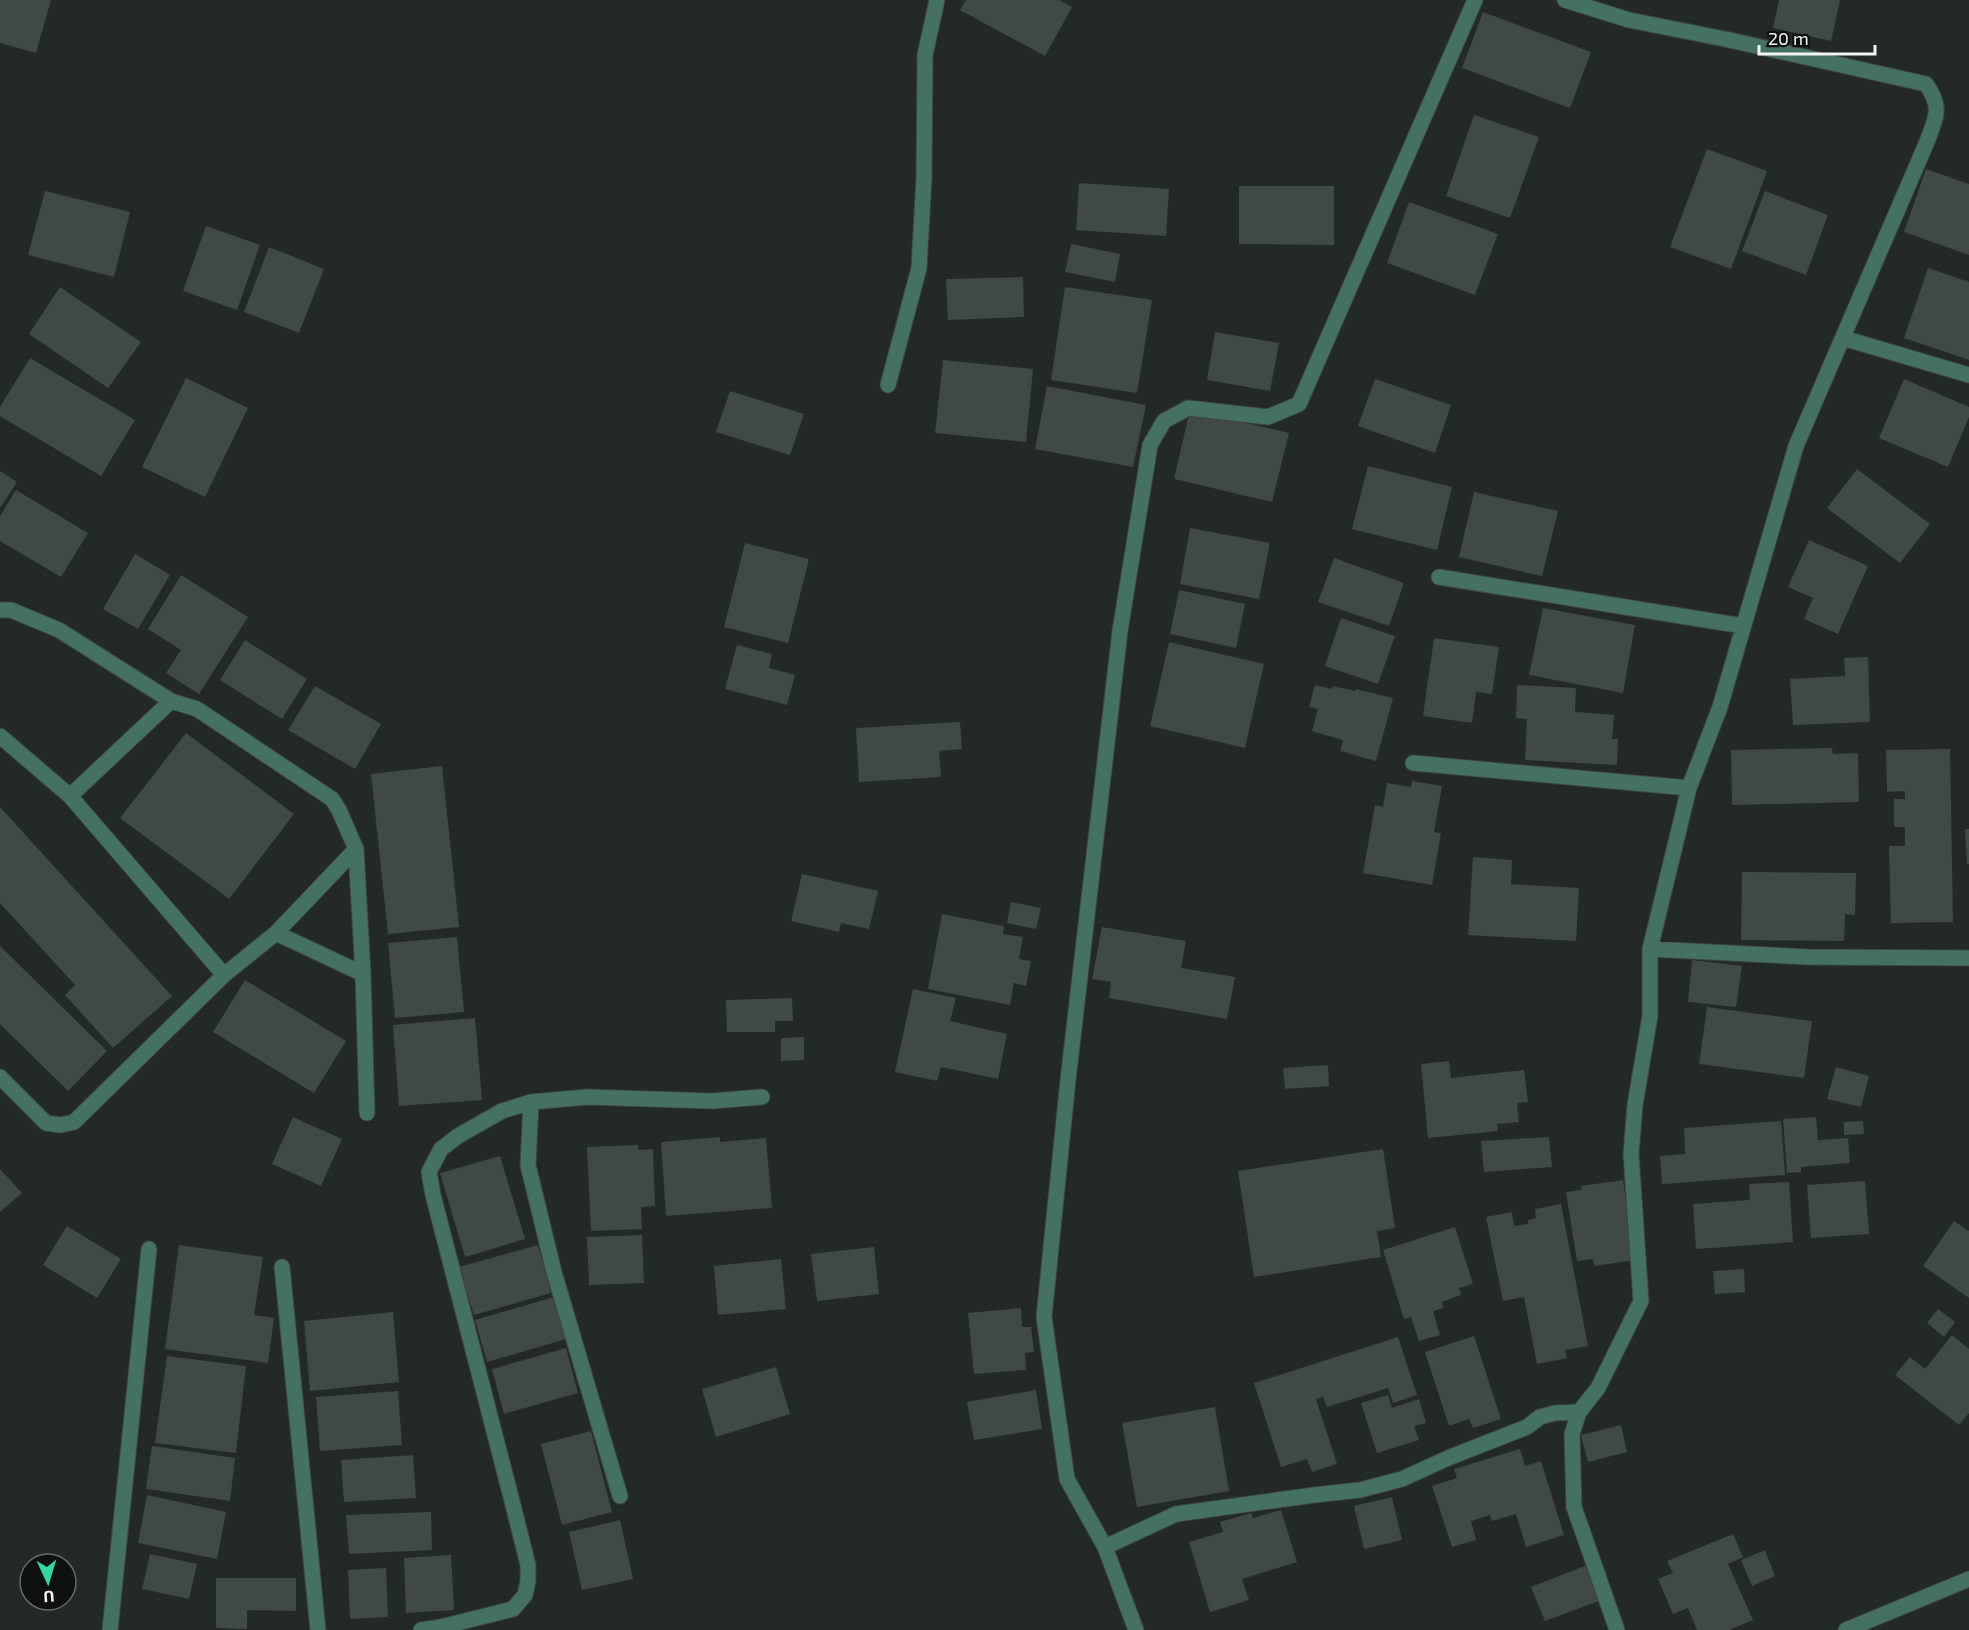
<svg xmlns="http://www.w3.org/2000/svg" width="1969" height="1630" viewBox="0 0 1969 1630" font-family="'Exo 2',sans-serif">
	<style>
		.building { fill: #414945 }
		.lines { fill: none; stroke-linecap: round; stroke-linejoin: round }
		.minor-casing { stroke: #3f4543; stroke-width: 17 }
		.minor { stroke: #447161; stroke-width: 15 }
	</style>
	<rect width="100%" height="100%" fill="#222926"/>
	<path class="building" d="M 0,0 L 51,0 L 36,53 L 0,43 Z
		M 966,0 L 1059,0 L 1072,7 L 1045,56 L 960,10 Z
		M 1779,0 L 1840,0 L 1831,41 L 1773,28 Z
		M 1483,12 L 1591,52 L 1570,108 L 1462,68 Z
		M 1474,115 L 1539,137 L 1510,218 L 1446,196 Z
		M 1707,149 L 1767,171 L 1731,269 L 1670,247 Z
		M 1926,169 L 1969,184 L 1969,255 L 1904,232 Z
		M 1079,183 L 1169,189 L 1166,236 L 1076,230 Z
		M 1239,186 L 1334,186 L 1334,245 L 1239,244 Z
		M 45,191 L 130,212 L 114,277 L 28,255 Z
		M 1765,191 L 1828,215 L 1806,275 L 1742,251 Z
		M 1409,202 L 1498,234 L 1475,295 L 1387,263 Z
		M 206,226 L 260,245 L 237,310 L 183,291 Z
		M 1071,244 L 1120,254 L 1115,282 L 1065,272 Z
		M 269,247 L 324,269 L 299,333 L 244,312 Z
		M 1928,268 L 1969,282 L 1969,360 L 1904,338 Z
		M 1023,277 L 1024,317 L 948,320 L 946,279 Z
		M 60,287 L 141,342 L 108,388 L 29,334 Z
		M 1065,287 L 1152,300 L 1137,393 L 1051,380 Z
		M 1215,332 L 1279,343 L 1270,391 L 1207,380 Z
		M 30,358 L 135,420 L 101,476 L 0,416 L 0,407 Z
		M 943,360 L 1033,369 L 1026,442 L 935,433 Z
		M 186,378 L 248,408 L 205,497 L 142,467 Z
		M 1375,379 L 1451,405 L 1435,453 L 1358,426 Z
		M 1904,379 L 1969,407 L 1969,417 L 1948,467 L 1879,438 Z
		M 1047,386 L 1146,405 L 1133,467 L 1035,449 Z
		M 730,391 L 804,414 L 790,455 L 716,432 Z
		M 1190,410 L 1289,433 L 1272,502 L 1174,479 Z
		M 1368,466 L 1452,487 L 1437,550 L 1352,529 Z
		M 1857,469 L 1930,524 L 1900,563 L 1827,508 Z
		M 0,471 L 17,482 L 0,508 Z
		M 16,490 L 88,533 L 61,577 L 0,541 L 0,516 Z
		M 1474,492 L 1558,511 L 1542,576 L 1459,557 Z
		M 1190,528 L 1270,543 L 1259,599 L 1180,584 Z
		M 1809,540 L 1868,566 L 1838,634 L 1804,619 L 1813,598 L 1788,587 Z
		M 745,543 L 809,559 L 788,643 L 724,627 Z
		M 135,554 L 170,575 L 138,629 L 103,609 Z
		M 1334,558 L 1404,583 L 1389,626 L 1318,602 Z
		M 181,575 L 248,617 L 199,694 L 166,673 L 181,650 L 148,629 Z
		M 1179,590 L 1245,604 L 1236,648 L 1170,634 Z
		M 1543,608 L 1635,625 L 1623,693 L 1529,675 Z
		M 1341,618 L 1395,636 L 1378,684 L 1325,666 Z
		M 1434,638 L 1499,647 L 1492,694 L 1476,692 L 1472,723 L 1423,716 Z
		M 245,640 L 307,679 L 282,719 L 220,680 Z
		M 1169,642 L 1264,664 L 1245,748 L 1150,726 Z
		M 737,645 L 772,654 L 769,668 L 795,675 L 787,705 L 725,689 Z
		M 1868,657 L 1870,722 L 1793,725 L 1790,679 L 1845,676 L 1844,658 Z
		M 1315,685 L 1332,689 L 1333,686 L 1355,691 L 1356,689 L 1393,698 L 1376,761 L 1340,751 L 1343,740 L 1312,731 L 1318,709 L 1309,707 Z
		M 1517,685 L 1576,688 L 1575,712 L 1614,715 L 1612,739 L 1618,739 L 1617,765 L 1525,760 L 1527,719 L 1516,718 Z
		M 315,686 L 381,724 L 355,769 L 288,730 Z
		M 960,722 L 962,749 L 939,751 L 941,777 L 859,782 L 856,728 Z
		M 186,733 L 294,814 L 229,899 L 120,818 Z
		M 1832,748 L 1833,754 L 1858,753 L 1859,802 L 1732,805 L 1731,750 Z
		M 1950,749 L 1953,922 L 1891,923 L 1889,846 L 1905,846 L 1905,827 L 1894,827 L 1894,799 L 1905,799 L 1905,791 L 1887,792 L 1886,750 Z
		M 442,766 L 459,927 L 388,934 L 371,774 Z
		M 1412,781 L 1442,786 L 1434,832 L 1441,833 L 1432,885 L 1363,873 L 1375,805 L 1383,807 L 1387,783 L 1411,787 Z
		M 0,807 L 172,996 L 113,1048 L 65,995 L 75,985 L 0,903 Z
		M 1965,829 L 1969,829 L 1969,864 L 1967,864 Z
		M 1473,857 L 1512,860 L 1511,884 L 1579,888 L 1576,941 L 1468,935 Z
		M 1742,872 L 1856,873 L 1855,915 L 1845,914 L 1844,941 L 1741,940 Z
		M 802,874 L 878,891 L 869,929 L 841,923 L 839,932 L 791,921 Z
		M 1011,902 L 1041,908 L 1036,929 L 1007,923 Z
		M 942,914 L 1004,926 L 1003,934 L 1023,937 L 1019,959 L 1031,961 L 1026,986 L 1014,983 L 1010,1005 L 928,989 Z
		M 1102,927 L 1186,941 L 1181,968 L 1235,977 L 1227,1019 L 1109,998 L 1111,982 L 1092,979 Z
		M 457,937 L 464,1012 L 395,1018 L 388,943 Z
		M 0,946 L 107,1051 L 68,1091 L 0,1024 Z
		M 1692,960 L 1742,966 L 1736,1007 L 1688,1002 Z
		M 245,980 L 346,1041 L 314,1093 L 213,1032 Z
		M 913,989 L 956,998 L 950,1021 L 1007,1034 L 998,1079 L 941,1067 L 937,1081 L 895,1072 Z
		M 792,998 L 793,1021 L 775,1021 L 775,1032 L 727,1032 L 726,1000 Z
		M 1707,1007 L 1812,1021 L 1804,1078 L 1699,1064 Z
		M 475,1018 L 482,1100 L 399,1106 L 393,1025 Z
		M 804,1037 L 804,1060 L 781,1061 L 781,1038 Z
		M 1449,1061 L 1451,1078 L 1524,1070 L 1528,1102 L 1517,1103 L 1519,1122 L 1497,1124 L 1498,1131 L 1428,1138 L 1421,1064 Z
		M 1328,1065 L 1329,1086 L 1285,1089 L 1283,1068 Z
		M 1836,1067 L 1869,1076 L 1861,1107 L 1827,1099 Z
		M 293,1117 L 342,1139 L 321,1186 L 272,1164 Z
		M 1816,1117 L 1818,1140 L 1848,1138 L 1850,1163 L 1801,1167 L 1801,1172 L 1787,1173 L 1783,1119 Z
		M 1781,1121 L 1785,1175 L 1662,1184 L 1660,1156 L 1685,1154 L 1684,1128 Z
		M 1863,1121 L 1864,1134 L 1844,1135 L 1844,1122 Z
		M 720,1137 L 720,1142 L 766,1138 L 772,1208 L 666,1216 L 661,1142 Z
		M 1549,1137 L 1552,1167 L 1484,1172 L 1481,1141 Z
		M 638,1145 L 639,1150 L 653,1149 L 655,1206 L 641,1207 L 642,1229 L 591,1231 L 587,1147 Z
		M 1383,1149 L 1395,1228 L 1377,1231 L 1381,1257 L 1254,1277 L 1238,1171 Z
		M 500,1156 L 525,1239 L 465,1257 L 440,1173 Z
		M 0,1169 L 22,1193 L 0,1212 Z
		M 1623,1180 L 1635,1260 L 1594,1266 L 1593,1259 L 1577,1261 L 1566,1192 L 1582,1190 L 1581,1186 Z
		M 1865,1181 L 1869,1234 L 1811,1238 L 1807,1185 Z
		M 1789,1182 L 1793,1242 L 1696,1249 L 1693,1204 L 1750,1200 L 1749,1184 Z
		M 1561,1204 L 1588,1346 L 1565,1350 L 1567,1358 L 1537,1364 L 1524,1297 L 1503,1301 L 1486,1217 L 1512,1212 L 1514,1226 L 1528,1224 L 1528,1220 L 1536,1218 L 1535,1209 Z
		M 1954,1221 L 1969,1231 L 1969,1298 L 1923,1266 Z
		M 67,1226 L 121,1259 L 97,1298 L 43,1265 Z
		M 1455,1227 L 1473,1284 L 1459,1288 L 1461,1295 L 1442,1302 L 1443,1308 L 1433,1311 L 1440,1335 L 1419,1341 L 1411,1317 L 1404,1319 L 1383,1250 Z
		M 642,1235 L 644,1283 L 589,1285 L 587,1237 Z
		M 179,1245 L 263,1257 L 254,1315 L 274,1318 L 268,1363 L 165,1349 Z
		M 538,1245 L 551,1293 L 474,1315 L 459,1267 Z
		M 874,1247 L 879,1294 L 817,1301 L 811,1254 Z
		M 781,1259 L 786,1309 L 718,1315 L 714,1266 Z
		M 1744,1269 L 1745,1292 L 1715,1294 L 1713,1271 Z
		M 554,1297 L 566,1339 L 487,1362 L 475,1320 Z
		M 1021,1308 L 1022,1327 L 1031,1327 L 1034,1352 L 1025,1353 L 1026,1370 L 974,1374 L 968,1313 Z
		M 1938,1309 L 1955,1322 L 1944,1337 L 1927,1323 Z
		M 393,1312 L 399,1382 L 310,1391 L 304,1321 Z
		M 1952,1335 L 1969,1349 L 1969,1413 L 1959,1425 L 1895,1375 L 1910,1357 L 1925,1369 Z
		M 1474,1336 L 1501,1419 L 1473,1428 L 1469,1419 L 1449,1426 L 1425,1352 Z
		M 1398,1337 L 1417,1395 L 1393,1403 L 1388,1388 L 1327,1407 L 1323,1397 L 1316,1399 L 1337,1464 L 1312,1472 L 1307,1459 L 1281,1467 L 1254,1383 Z
		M 566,1348 L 578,1393 L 504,1414 L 492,1369 Z
		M 167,1356 L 246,1366 L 236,1453 L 155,1443 Z
		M 776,1367 L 790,1414 L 716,1437 L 702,1389 Z
		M 1036,1390 L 1042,1429 L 974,1440 L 967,1402 Z
		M 398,1391 L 402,1445 L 320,1451 L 316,1397 Z
		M 1388,1395 L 1392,1408 L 1419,1399 L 1426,1423 L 1414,1426 L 1419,1440 L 1377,1453 L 1361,1403 Z
		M 1215,1407 L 1229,1491 L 1137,1507 L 1122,1423 Z
		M 1621,1425 L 1627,1452 L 1588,1462 L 1581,1435 Z
		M 591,1431 L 612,1512 L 562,1525 L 541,1444 Z
		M 152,1446 L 235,1458 L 230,1501 L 146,1489 Z
		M 1520,1449 L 1525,1466 L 1541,1461 L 1564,1535 L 1526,1547 L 1516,1514 L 1492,1521 L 1490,1515 L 1471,1521 L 1476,1540 L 1452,1547 L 1432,1486 L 1457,1478 L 1454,1469 Z
		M 413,1455 L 416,1498 L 344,1502 L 341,1460 Z
		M 147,1495 L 226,1512 L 217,1559 L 138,1543 Z
		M 1392,1497 L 1402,1540 L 1364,1549 L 1354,1506 Z
		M 1281,1510 L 1297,1562 L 1242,1579 L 1249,1600 L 1210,1612 L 1189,1542 L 1223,1532 L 1220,1522 L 1251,1513 L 1253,1518 Z
		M 431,1512 L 432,1550 L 349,1554 L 346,1515 Z
		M 620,1520 L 633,1579 L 582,1590 L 569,1532 Z
		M 1733,1534 L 1743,1557 L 1728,1564 L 1753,1620 L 1729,1630 L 1697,1630 L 1688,1608 L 1673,1614 L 1658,1579 L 1673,1573 L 1667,1561 Z
		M 1765,1550 L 1775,1576 L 1752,1586 L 1741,1560 Z
		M 150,1554 L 197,1564 L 189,1599 L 142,1589 Z
		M 451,1555 L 454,1610 L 406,1613 L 404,1558 Z
		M 1590,1564 L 1604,1599 L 1545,1621 L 1531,1587 Z
		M 386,1568 L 388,1617 L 350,1619 L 348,1570 Z
		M 216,1578 L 296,1578 L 296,1611 L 247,1610 L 247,1629 L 216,1628 Z"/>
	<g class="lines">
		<g class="minor-casing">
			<path id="minor" d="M 1565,0 L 1629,20 L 1725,39 L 1926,84 C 1943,108 1936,118 1926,144 L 1796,446 L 1720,707 L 1689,788 L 1650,949 L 1650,1016 L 1635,1105 L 1631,1154 L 1641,1301 L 1598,1388 L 1579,1412 L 1572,1434 L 1574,1507 L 1617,1630
				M 1843,338 L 1969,375
				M 888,385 L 919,268 L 924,178 L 925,55 L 937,0
				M 1439,577 L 1743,626
				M 0,610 L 11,610 L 59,630 L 171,701 L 197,709 L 332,799 L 339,810 L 356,849 L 363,974 L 367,1113
				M 0,736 L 70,796 L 224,975
				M 1413,763 L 1689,788
				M 70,796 L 171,701
				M 276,933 L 356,849
				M 1650,949 L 1808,957 L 1969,958
				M 0,1077 L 46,1123 L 61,1125 L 74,1122 L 224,975 L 276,933 L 363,974
				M 531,1102 L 528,1165 L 554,1272 L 620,1496
				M 282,1267 L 318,1630
				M 1105,1547 L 1176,1514 L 1314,1495 L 1360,1490 L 1402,1479 L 1448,1458 L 1527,1427 L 1540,1417 L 1555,1413 L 1579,1412
				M 110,1630 L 149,1249
				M 421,1630 L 441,1627 L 513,1609 L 525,1595 L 528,1581 L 528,1565 L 512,1501 L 433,1195 L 429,1172 L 441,1149 L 458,1136 L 502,1111 L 531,1102 L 587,1097 L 712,1101 L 762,1097
				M 1136,1630 L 1105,1547 L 1067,1479 L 1044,1317 L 1068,1080 L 1120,631 L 1150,445 L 1164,421 L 1188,408 L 1268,417 L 1299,404 L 1475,0
				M 1846,1630 L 1969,1579"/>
		</g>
		<use href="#minor" class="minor"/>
	</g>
	<g transform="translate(48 1582) rotate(176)"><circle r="28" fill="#0e110f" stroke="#686c6a" stroke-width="1.5"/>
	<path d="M0-4.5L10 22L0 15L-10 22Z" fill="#37d4a6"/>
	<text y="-9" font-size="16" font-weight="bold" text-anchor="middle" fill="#f0f4f2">U</text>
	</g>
	<path d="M1759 45v9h116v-9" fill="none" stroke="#f0f4f2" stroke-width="3"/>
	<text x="1768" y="45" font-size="18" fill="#f0f4f2" stroke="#0e110f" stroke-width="4.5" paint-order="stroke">20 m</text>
</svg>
